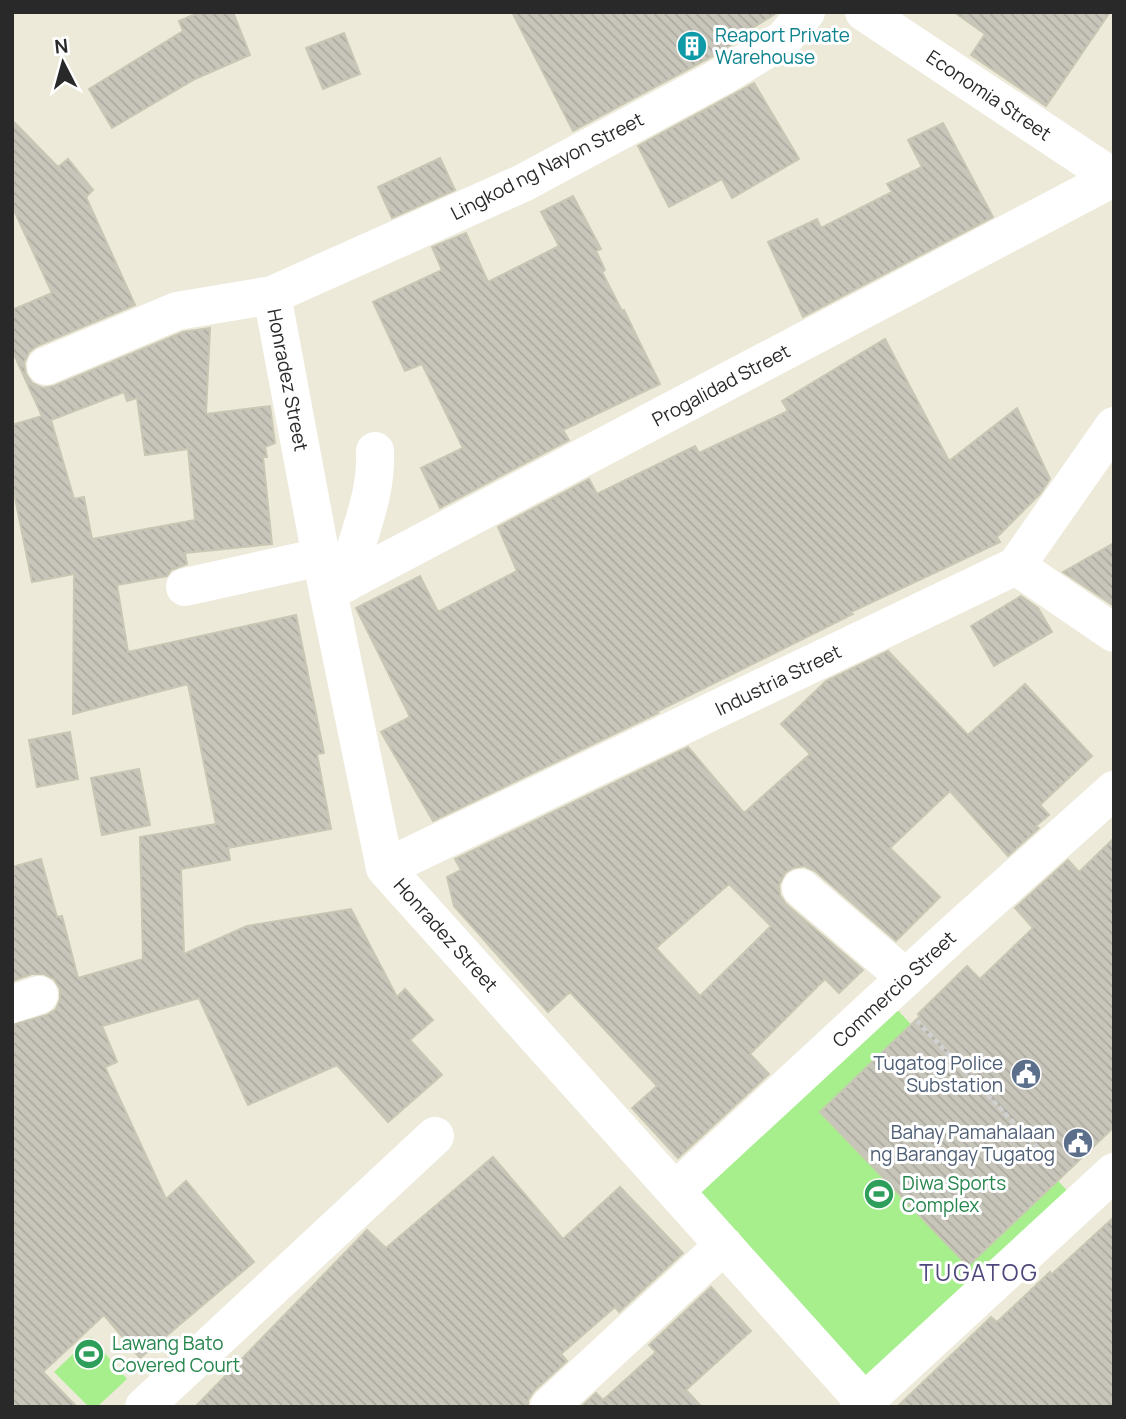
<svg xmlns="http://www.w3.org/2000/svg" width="1126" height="1419" viewBox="0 0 1126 1419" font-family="Manrope,sans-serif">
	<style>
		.pitch { fill: #a7ef8d }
		.building { fill: url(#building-back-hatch); stroke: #c8c7b4; stroke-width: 2; fill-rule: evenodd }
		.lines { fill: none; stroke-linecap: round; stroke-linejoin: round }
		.path { stroke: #d0d0d0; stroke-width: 4.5; stroke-dasharray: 5 3.5; stroke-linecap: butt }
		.minor { stroke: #fff; stroke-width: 38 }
		.labels { text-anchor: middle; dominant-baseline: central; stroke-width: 6; stroke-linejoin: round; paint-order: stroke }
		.culture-label { font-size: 19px; fill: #0d838f; stroke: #fff; text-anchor: start }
		.street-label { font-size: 19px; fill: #292929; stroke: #fff }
		.service-label { font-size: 19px; fill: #4e5e75; stroke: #fff; text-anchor: end }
		.leisure-label { font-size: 19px; fill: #27864d; stroke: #fff; text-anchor: start }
		.quarter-label { font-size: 23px; letter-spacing: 2px; fill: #4e477c; stroke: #fff }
	</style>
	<defs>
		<pattern id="building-back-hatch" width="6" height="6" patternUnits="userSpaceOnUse" patternTransform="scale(1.75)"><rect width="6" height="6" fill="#c8c6ba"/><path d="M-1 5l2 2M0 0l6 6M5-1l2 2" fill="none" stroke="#acaaa0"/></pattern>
	</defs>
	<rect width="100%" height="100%" fill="#edeada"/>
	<path class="pitch" d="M 889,1001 L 1075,1199 L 865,1394 L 684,1189 Z
		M 91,1337 L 127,1379 L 97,1407 L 89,1407 L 54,1372 Z"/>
	<path class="building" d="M 200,12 L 233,12 L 250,55 L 195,79 L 112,128 L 89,89 L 183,31 L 179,21 Z
		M 512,12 L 778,12 L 730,42 L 731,45 L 715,55 L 573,131 Z
		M 954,12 L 1110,12 L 1046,106 L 971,55 L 985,34 Z
		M 344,33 L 360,74 L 323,89 L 306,48 Z
		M 754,83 L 799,159 L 732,198 L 722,179 L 669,207 L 638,146 Z
		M 12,120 L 58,167 L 68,159 L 93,190 L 86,197 L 135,305 L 37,346 L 29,352 L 24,363 L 26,374 L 32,383 L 43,388 L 54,386 L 183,332 L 210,328 L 206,414 L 270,406 L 275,443 L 265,447 L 267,457 L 263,457 L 272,544 L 185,553 L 187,564 L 171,570 L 167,576 L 117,585 L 128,652 L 296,615 L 324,753 L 317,754 L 331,829 L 228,848 L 230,860 L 181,869 L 184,954 L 247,926 L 351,909 L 397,997 L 405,989 L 433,1020 L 410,1040 L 442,1075 L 388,1122 L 337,1065 L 248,1105 L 199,998 L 102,1026 L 117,1062 L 105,1067 L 166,1199 L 186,1181 L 254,1262 L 140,1358 L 104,1315 L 43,1372 L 77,1407 L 12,1407 L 12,1025 L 47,1015 L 56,1009 L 60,999 L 60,989 L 54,979 L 44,974 L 32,974 L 12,981 L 12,867 L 41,859 L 57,917 L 62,916 L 78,978 L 143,959 L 140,837 L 216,824 L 188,684 L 73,714 L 74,574 L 32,582 L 12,483 L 12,425 L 42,416 L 12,350 L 12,310 L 52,293 L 12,206 ZM 124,392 L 127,401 L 137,398 L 145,455 L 188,449 L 195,520 L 92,539 L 84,497 L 74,499 L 51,420 Z
		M 943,123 L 993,217 L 803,317 L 768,242 L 817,219 L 821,228 L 892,192 L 887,184 L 922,167 L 908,140 Z
		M 440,158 L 455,190 L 392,218 L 378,187 Z
		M 573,196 L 601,249 L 596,251 L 605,270 L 602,272 L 622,311 L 624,310 L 660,384 L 563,430 L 569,440 L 440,508 L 421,468 L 463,448 L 422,364 L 405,371 L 373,302 L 442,270 L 432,247 L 466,233 L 488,282 L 559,246 L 541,212 Z
		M 885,339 L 949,461 L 1017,408 L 1050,479 L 1040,494 L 997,537 L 1000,542 L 851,612 L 853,614 L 656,712 L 658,713 L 433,821 L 381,732 L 410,717 L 356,608 L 420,576 L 438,612 L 517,571 L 498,527 L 589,479 L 597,494 L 695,446 L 699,453 L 788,411 L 782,401 Z
		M 1114,543 L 1114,606 L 1063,572 Z
		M 1021,596 L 1038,608 L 1052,632 L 994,666 L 971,626 Z
		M 888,651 L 968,735 L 1025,684 L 1092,756 L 1040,805 L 1049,815 L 1036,826 L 1039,828 L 1008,856 L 950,791 L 890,848 L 940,897 L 896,941 L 815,871 L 804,866 L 793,868 L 785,873 L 779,885 L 780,895 L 786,904 L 863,970 L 839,993 L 825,979 L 750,1054 L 769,1074 L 678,1158 L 632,1108 L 657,1086 L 570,992 L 548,1012 L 454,906 L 447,877 L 461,870 L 455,859 L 688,747 L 744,813 L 810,754 L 781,724 L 826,681 ZM 729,884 L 771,926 L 700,996 L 656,948 Z
		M 70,732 L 78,779 L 37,787 L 29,740 Z
		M 139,769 L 150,825 L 102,835 L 91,778 Z
		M 1114,838 L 1114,1127 L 968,1266 L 820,1112 L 920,1016 L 918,1014 L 967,966 L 980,979 L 1033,928 L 1015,908 L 1068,860 L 1079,872 Z
		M 493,1157 L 563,1239 L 620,1187 L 683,1253 L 619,1312 L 615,1307 L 561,1354 L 567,1361 L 534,1391 L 528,1400 L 528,1407 L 195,1407 L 367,1230 L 386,1248 Z
		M 1114,1217 L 1114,1407 L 897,1407 L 991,1317 L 997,1322 L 1050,1272 L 1052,1274 Z
		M 711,1287 L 751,1331 L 686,1390 L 702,1407 L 581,1407 L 596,1393 L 603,1400 L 656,1352 L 649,1345 Z"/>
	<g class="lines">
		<path class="path" d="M 917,1021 L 1058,1169"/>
		<path class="minor" d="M 864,12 L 1114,178
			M 272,295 L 321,557 L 385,868 L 869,1407
			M 46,366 L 177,311 L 272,295 L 523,183 L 726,74 L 784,39 L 806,12
			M 1016,566 L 1114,633
			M 346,583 C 356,537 377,500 375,451
			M 185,587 L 321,557
			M 328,592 L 1113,178
			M 385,868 L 1016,566 L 1114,426
			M 801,888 L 906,978
			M 12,1004 L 39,995
			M 676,1190 L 953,934 L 1114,790
			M 144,1407 L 435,1136
			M 549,1407 L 724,1245
			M 859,1407 L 1114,1172"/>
	</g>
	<defs>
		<g id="building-disc" transform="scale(1.575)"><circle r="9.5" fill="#0f9aa8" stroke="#fff"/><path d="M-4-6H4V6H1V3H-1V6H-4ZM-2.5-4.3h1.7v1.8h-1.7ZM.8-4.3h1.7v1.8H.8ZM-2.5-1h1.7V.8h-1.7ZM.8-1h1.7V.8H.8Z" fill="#fff"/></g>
		<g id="civic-disc" transform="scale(1.575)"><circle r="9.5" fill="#5c6f8a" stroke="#fff"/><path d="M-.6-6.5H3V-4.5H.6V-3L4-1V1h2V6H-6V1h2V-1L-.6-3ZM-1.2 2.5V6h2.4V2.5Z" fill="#fff"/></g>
		<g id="stadium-disc" transform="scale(1.575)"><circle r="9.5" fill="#2e9e5b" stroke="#fff"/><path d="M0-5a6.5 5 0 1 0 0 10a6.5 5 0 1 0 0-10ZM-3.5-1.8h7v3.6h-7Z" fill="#fff"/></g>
	</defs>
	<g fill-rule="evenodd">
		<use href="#building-disc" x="692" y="46"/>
		<use href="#civic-disc" x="1026" y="1074"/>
		<use href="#civic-disc" x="1078" y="1143"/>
		<use href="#stadium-disc" x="879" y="1194"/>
		<use href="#stadium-disc" x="89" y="1354"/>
	</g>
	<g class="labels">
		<g class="culture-label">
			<text x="715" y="35">Reaport Private<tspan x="715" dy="22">Warehouse</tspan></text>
		</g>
		<g class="street-label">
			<text transform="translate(989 95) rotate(34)">Economia Street</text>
			<text transform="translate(547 166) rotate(-27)">Lingkod ng Nayon Street</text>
			<text transform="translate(288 380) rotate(79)">Honradez Street</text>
			<text transform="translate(721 385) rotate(-28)">Progalidad Street</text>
			<text transform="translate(778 680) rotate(-26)">Industria Street</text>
			<text transform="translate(446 935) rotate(48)">Honradez Street</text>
			<text transform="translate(894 989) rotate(-43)">Commercio Street</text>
		</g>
		<g class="service-label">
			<text x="1003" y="1063">Tugatog Police<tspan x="1003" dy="22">Substation</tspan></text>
			<text x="1055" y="1132">Bahay Pamahalaan<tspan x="1055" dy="22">ng Barangay Tugatog</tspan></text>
		</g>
		<g class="leisure-label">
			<text x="902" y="1183">Diwa Sports<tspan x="902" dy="22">Complex</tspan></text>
			<text x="112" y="1343">Lawang Bato<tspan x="112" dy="22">Covered Court</tspan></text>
		</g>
		<g class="quarter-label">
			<text x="979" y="1272">TUGATOG</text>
		</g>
	</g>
	<rect width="1126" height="1419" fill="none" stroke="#292929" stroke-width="28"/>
	<g transform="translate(63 63) rotate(354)" stroke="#ffffff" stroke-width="5" paint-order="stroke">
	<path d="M0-5L12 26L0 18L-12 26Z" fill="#292929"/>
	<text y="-10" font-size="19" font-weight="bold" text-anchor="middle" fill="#292929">N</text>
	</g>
</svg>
